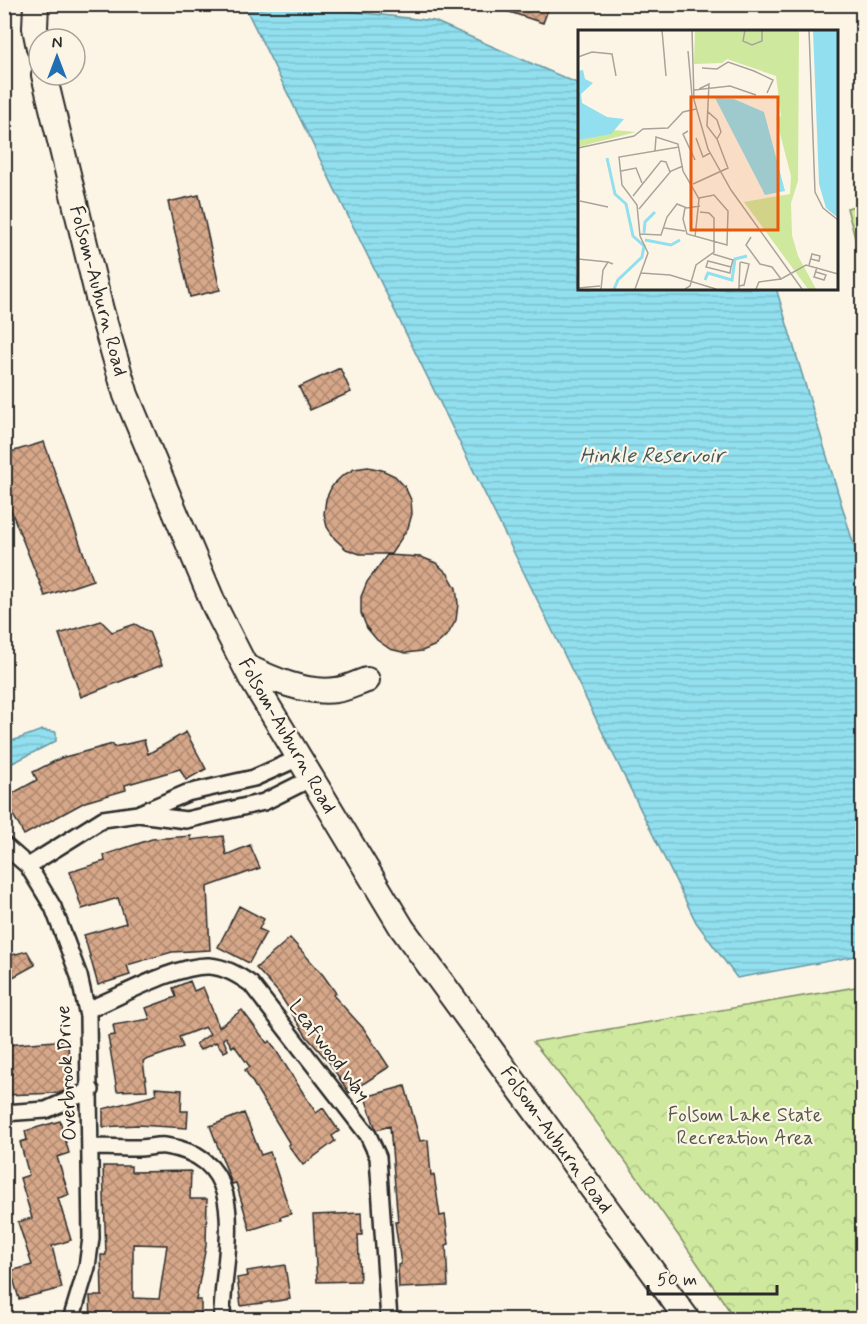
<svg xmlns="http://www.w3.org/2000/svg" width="867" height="1324" viewBox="0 0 867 1324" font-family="Mynerve,sans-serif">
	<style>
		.park { fill: url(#park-crowns); stroke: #7c8a64; stroke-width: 1.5 }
		.water { fill: url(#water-rules); stroke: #6897a1; stroke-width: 1.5 }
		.building { fill: url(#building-cross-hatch); stroke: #2b2b2b; stroke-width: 1.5; fill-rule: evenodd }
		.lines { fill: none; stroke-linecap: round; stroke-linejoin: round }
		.street-casing { stroke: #2b2b2b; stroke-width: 20 }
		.primary-casing { stroke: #2b2b2b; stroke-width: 28 }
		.street { stroke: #fcf5e5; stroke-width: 15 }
		.primary { stroke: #fcf5e5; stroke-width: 24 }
		.labels { text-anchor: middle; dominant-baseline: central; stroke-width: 4.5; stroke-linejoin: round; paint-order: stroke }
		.street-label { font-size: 20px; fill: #2b2b2b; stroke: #fcf5e5 }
		.park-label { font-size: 20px; fill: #545a48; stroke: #fcf5e5 }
		.water-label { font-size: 21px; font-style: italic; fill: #44585c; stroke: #fcf5e5 }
		.inset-river { fill: none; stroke: #91dfef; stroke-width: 3 }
		.inset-road { fill: none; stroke: #a8a49b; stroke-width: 1.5 }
		.view { fill: #e8590c; fill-opacity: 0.15; stroke: #e8590c; stroke-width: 3 }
		.inset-edge { fill: none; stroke: #2b2b2b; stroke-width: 3 }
	</style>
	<defs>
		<pattern id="park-crowns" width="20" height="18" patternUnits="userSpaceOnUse" patternTransform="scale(1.5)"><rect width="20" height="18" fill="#cee89e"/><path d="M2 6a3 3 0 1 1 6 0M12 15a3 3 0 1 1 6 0" fill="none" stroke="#b1c788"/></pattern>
		<pattern id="water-rules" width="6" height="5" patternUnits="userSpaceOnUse" patternTransform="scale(1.5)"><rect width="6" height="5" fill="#91dfef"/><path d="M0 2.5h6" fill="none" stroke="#7dc0cd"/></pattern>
		<pattern id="building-cross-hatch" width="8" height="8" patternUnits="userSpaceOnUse" patternTransform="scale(1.5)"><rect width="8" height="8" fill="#d6a789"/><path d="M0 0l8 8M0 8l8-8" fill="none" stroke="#ae8870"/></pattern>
	</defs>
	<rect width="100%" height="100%" fill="#fcf5e5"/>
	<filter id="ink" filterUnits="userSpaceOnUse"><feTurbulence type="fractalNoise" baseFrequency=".0167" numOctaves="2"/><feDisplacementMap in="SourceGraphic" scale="12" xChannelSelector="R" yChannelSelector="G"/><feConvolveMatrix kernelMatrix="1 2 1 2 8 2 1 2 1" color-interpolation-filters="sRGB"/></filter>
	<g filter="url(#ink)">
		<path class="park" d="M 862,204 L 862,264 L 847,208 Z
			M 862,986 L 862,1319 L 735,1319 C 672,1224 606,1130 533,1042 Z"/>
		<path class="water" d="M 287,4 L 434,21 L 579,84 L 579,288 L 776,288 L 862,572 L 862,955 L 737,978 L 696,922 L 247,11 Z
			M 42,730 L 56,732 L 56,741 L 5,767 L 5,738 L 15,740 Z"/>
		<path class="building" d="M 494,4 L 550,4 L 543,23 L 494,7 Z
			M 199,195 L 220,290 L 190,297 L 168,202 Z
			M 340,368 L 351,392 L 310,410 L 299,387 Z
			M 44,442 L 93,580 L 45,596 L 4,493 L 4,454 Z
			M 368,467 L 382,470 L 395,476 L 405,487 L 411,500 L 412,514 L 408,528 L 391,554 L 360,554 L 346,549 L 335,539 L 327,527 L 324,514 L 326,499 L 332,486 L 342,476 L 354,469 Z
			M 387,555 L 421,557 L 436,563 L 448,574 L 456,588 L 458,604 L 456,620 L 448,634 L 436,645 L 422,651 L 406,653 L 390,649 L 377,640 L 367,628 L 361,613 L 361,597 L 367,582 Z
			M 101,621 L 112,632 L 135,624 L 149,632 L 162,665 L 81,697 L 59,634 Z
			M 186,732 L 206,769 L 186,780 L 180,769 L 125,785 L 126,790 L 85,802 L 24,835 L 4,798 L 37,780 L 33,772 L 61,758 L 113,744 L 114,747 L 144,740 L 148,754 Z
			M 191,836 L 191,840 L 223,836 L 226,855 L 250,845 L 260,868 L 207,887 L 210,950 L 172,952 L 127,965 L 130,975 L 98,985 L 84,935 L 126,923 L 118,898 L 82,909 L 70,872 L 105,861 L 104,855 L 152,839 Z
			M 239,906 L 264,919 L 259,929 L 266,932 L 249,963 L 218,947 Z
			M 290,938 L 323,975 L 336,993 L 333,995 L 364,1029 L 389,1067 L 349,1093 L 329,1062 L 307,1037 L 278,992 L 256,968 Z
			M 27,951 L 35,965 L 4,982 L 4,957 Z
			M 190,981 L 194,991 L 203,987 L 219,1027 L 242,1010 L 267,1043 L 270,1041 L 316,1113 L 323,1108 L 339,1131 L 332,1136 L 335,1141 L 303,1165 L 288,1145 L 290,1144 L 245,1070 L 250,1067 L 234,1045 L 232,1047 L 226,1037 L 223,1039 L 228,1050 L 224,1052 L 216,1042 L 200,1050 L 196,1044 L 210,1034 L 205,1027 L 179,1037 L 183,1047 L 143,1061 L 147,1090 L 117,1091 L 108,1036 L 115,1035 L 113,1025 L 150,1019 L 146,1008 L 176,997 L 173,988 Z
			M 68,1040 L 70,1089 L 59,1093 L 4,1095 L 4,1045 Z
			M 405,1086 L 420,1141 L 428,1140 L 431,1175 L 434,1175 L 440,1216 L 445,1215 L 449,1244 L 446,1245 L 448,1286 L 399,1288 L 398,1265 L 401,1264 L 395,1222 L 398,1222 L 390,1126 L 376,1130 L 365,1097 Z
			M 155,1088 L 182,1090 L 181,1111 L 188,1111 L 187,1128 L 137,1125 L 103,1127 L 103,1109 L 156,1095 Z
			M 244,1113 L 261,1155 L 270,1152 L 291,1214 L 280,1217 L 281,1220 L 250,1230 L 236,1183 L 232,1184 L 210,1126 Z
			M 60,1121 L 69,1153 L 57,1157 L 69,1195 L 58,1198 L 71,1240 L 52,1246 L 62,1288 L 19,1299 L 11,1271 L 32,1265 L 18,1222 L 32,1218 L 20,1178 L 29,1175 L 20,1142 L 27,1140 L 25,1131 Z
			M 103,1166 L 131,1166 L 131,1172 L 191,1171 L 190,1199 L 207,1199 L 206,1246 L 196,1300 L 201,1300 L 201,1320 L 91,1320 L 90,1296 L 102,1296 L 101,1255 L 106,1255 ZM 133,1244 L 167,1245 L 159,1299 L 133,1298 Z
			M 361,1213 L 362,1235 L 358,1235 L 360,1281 L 317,1282 L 313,1215 Z
			M 285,1265 L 290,1299 L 241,1306 L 237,1278 L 248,1276 L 247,1271 Z"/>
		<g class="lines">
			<g class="street-casing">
				<path id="street" d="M 138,814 L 187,793 L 254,778 L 299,758
					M 4,845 L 28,866 L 53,907 L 79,976 L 88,1016 L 91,1238 L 87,1267 L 71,1320
					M 28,866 L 103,819 L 138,814 L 186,820 L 264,802 L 310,779
					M 87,1010 C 120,997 175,965 209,966 C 225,967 238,975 251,984 L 368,1135 L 378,1157 L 389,1320
					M 4,1113 L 46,1110 L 91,1090
					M 92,1147 C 107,1147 122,1148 138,1148 C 147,1148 157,1145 165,1146 C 258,1159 221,1258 222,1320"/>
			</g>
			<g class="primary-casing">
				<path id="primary" d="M 36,4 L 35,28 L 39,48
					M 44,75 L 101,310 L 126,395 L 215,607 L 251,678 L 402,928 L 688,1320
					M 245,666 C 272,679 305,694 336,690 C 346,689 357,683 367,680"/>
			</g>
			<use href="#street" class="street"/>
			<use href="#primary" class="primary"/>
		</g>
	</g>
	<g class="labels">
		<g class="street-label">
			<text transform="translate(98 291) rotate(75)">Folsom-Auburn Road</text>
			<text transform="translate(287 736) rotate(60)">Folsom-Auburn Road</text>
			<text transform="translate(329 1051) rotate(53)">Leafwood Way</text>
			<text transform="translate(67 1073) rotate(-93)">Overbrook Drive</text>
			<text transform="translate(556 1140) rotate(54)">Folsom-Auburn Road</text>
		</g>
		<g class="park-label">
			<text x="745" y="1115">Folsom Lake State<tspan x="745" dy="23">Recreation Area</tspan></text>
		</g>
		<g class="water-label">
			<text x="652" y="456">Hinkle Reservoir</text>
		</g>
	</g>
	<g transform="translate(578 30)">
		<rect width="260" height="260" fill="#fcf5e5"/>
		<path d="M 0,97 L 58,102 L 0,117 Z" fill="#cee89e"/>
		<path d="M 117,0 L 221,0 L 220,151 L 213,173 L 214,205 L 220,226 L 238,259 L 230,259 L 166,172 L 212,164 L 213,146 L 198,88 L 203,86 L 198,46 L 149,29 L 144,33 L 116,34 Z" fill="#cee89e"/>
		<path d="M 235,0 L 259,0 L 259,187 L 248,178 L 241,154 ZM 5,40 L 7,49 L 15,53 L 3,64 L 4,73 L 29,87 L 46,89 L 33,104 L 0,110 L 0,41 ZM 137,68 L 156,69 L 186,82 L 207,161 L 187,165 Z" fill="#91dfef"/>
		<path class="inset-river" d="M 29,128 L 37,164 L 48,174 L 55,206 L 66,216 L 64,227 L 40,250 L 36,259M 66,203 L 67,192 L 77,182M 67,210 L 93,215 L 102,210M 127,250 L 130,243 L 154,250 L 157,229 L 169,226"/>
		<path class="inset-road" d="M 17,0 L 46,0M 84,0 L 88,46M 114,0 L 116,70 L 130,119 L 153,160 L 224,259M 167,0 L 165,11 L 174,15 L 184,11 L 184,0M 231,0 L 237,162 L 245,178 L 260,190M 110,21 L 114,66M 0,27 L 14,22 L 34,24 L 38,46M 124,38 L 139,39 L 150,32 L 176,41 L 195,50 L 189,63M 116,60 L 152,56 L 178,65M 129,81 L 139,90 L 143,102 L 139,109M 110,101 L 105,104 L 117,130M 118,108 L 125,127 L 132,123M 0,118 L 56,106 L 65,99 L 90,98 L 105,82 L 118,79M 77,121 L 78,107 L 100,114 L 105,141 L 121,169 L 117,207M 0,136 L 0,176M 43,141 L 58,138 L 64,153M 115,154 L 150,138 L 139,109 L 129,96 L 131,54 L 121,59M 55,166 L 83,131 L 88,132 L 92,142M 2,171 L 30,177M 107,178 L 105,189 L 109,204 L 149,215 L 150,181 L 136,165 L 121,168M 61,179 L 93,141 L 105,136M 86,198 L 107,201M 62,204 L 83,205 L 89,187 L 99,174 L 109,178 L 122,176M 173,207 L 168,215 L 182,234 L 194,237 L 203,249 L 228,235 L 260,244M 135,224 L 155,230 L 153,237 L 152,243 L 128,237 L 130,231 L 153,237M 0,229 L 30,232M 231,235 L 234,224 L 242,226 L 241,231 L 233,229M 238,242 L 248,245 L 246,250 L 236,247 L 239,237M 63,243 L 92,245 L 138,259M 0,258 L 22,256M 23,259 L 25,240 L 30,232 L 35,234M 57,259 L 70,223 L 62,206 L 59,175 L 44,155 L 41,127 L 101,117M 107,259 L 112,256 L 118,235 L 136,222 L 136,188 L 131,183 L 122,182M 161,259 L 161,256 L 162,233 L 163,232 L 171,234 L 166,255 L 161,256M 178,259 L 181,252 L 203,249"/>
		<path class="view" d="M 113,67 L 200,67 L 200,200 L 113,200 Z"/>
		<rect width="260" height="260" class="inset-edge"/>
	</g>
	<rect width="867" height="1324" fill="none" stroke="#fcf5e5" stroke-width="24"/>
	<rect x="12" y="12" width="843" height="1300" fill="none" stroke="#2b2b2b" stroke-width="2" filter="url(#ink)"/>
	<g transform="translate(57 57)"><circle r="28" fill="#fcf5e5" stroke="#a8a49b" stroke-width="1.5"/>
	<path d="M0-4.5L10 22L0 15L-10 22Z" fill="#1f6fb2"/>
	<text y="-9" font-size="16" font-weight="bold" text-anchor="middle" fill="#2b2b2b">N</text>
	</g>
	<path d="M648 1285v9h129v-9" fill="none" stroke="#2b2b2b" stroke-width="3"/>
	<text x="657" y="1285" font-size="18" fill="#2b2b2b" stroke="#fcf5e5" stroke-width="4.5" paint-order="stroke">50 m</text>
</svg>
